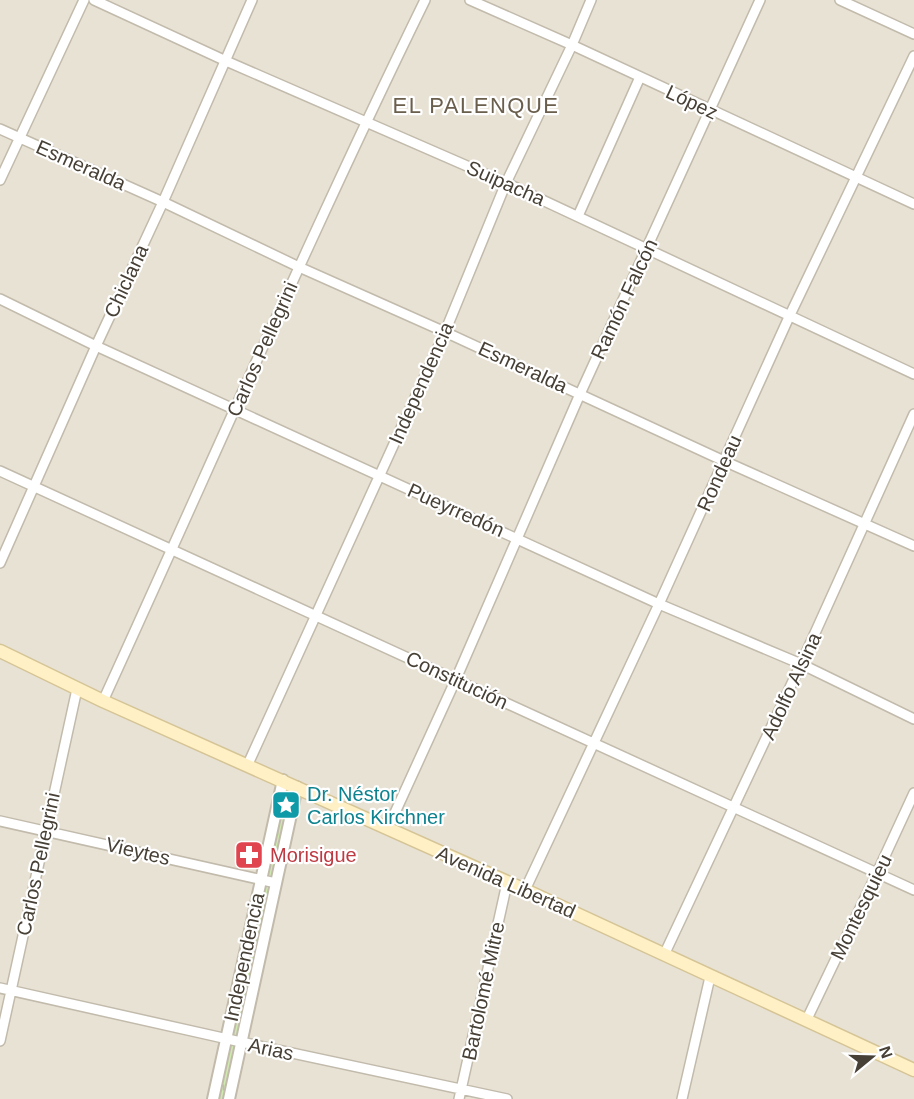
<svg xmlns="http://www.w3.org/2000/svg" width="914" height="1099" viewBox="0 0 914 1099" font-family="Arial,sans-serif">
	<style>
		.residential { fill: #e8e2d5 }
		.grass { fill: url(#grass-tufts) }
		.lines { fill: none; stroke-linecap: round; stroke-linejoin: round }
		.minor-casing { stroke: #c2bbac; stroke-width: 12 }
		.tertiary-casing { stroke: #c2bbac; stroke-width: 14 }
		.secondary-casing { stroke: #d5c496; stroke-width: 15 }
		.minor { stroke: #fff; stroke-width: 9 }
		.tertiary { stroke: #fff; stroke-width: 10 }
		.secondary { stroke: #fff1c5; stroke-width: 12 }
		.labels { text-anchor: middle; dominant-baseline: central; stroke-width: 4.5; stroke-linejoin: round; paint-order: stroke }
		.street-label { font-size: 20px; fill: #474036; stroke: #fff }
		.culture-label { font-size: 20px; fill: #0d838f; stroke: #fff; text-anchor: start }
		.health-label { font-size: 20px; fill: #be3a42; stroke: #fff; text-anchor: start }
		.quarter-label { font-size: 22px; letter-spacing: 1.5px; fill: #6a5e4c; stroke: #fff }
	</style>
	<defs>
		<pattern id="grass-tufts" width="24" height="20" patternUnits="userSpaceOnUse" patternTransform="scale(1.5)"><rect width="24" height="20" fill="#cee9ae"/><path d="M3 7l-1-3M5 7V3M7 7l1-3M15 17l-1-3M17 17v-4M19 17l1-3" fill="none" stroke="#b2c996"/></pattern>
	</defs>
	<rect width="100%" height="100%" fill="#f4f0e7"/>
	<path class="residential" d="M 0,0 L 914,0 L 914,1099 L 0,1099 Z"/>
	<path class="grass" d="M 283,780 L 297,787 L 229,1099 L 213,1099 Z"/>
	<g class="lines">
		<g class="minor-casing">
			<path id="minor" d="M 94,0 L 226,61 L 506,183 L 914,374
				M 470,0 L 572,45 L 914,204
				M 840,0 L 914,34
				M 0,129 L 163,202 L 299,267 L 445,332 L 724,461 L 914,546
				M 0,180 L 84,0
				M 578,216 L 640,77
				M 0,299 L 96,346 L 659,604 L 801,664 L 914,719
				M 0,471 L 914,890
				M 0,563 L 96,346 L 163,202 L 252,0
				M 103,701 C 210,467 312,231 425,0
				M 248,764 L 445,332 L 506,183 L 572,45 L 591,0
				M 0,821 L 276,883
				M 388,828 L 456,679 L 580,394 L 760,0
				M 525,890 L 659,604 L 789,317 L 914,56
				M 664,955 L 801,664 L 914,414
				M 0,988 L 241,1042 L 507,1099
				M 806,1021 L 877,873 L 914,793
				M 0,1041 L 77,689
				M 459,1099 L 507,883
				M 682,1099 L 710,977"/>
		</g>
		<g class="tertiary-casing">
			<path id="tertiary" d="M 213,1099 L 283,780
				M 229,1099 L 297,787"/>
		</g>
		<g class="secondary-casing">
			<path id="secondary" d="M 0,651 L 103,701 L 525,890 L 914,1070"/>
		</g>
		<use href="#minor" class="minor"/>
		<use href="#tertiary" class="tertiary"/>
		<use href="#secondary" class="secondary"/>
	</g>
	<defs>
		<g id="sight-square" transform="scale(1.5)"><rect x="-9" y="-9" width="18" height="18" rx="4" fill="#0f9aa8" stroke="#fff"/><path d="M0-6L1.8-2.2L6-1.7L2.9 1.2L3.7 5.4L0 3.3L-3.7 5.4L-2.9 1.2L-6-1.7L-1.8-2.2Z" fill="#fff"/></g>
		<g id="pharmacy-square" transform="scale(1.5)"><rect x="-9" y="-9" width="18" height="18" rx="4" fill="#e0444e" stroke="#fff"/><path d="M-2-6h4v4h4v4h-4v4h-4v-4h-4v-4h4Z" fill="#fff"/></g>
	</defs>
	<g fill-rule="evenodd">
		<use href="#sight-square" x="286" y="805"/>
		<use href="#pharmacy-square" x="249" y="855"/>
	</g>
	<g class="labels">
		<g class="street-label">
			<text transform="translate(692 102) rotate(25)">López</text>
			<text transform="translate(81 165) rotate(24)">Esmeralda</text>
			<text transform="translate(506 183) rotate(24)">Suipacha</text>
			<text transform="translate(126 281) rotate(-65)">Chiclana</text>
			<text transform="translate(624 299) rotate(-65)">Ramón Falcón</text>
			<text transform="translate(262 349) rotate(-66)">Carlos Pellegrini</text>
			<text transform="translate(523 367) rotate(25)">Esmeralda</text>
			<text transform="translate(421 383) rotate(-66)">Independencia</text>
			<text transform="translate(719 473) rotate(-66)">Rondeau</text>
			<text transform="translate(456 510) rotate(24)">Pueyrredón</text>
			<text transform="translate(457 680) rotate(25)">Constitución</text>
			<text transform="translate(791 686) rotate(-65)">Adolfo Alsina</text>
			<text transform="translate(138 851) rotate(13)">Vieytes</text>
			<text transform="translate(38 864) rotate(-78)">Carlos Pellegrini</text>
			<text transform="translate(506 882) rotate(24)">Avenida Libertad</text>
			<text transform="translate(861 907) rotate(-64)">Montesquieu</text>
			<text transform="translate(244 957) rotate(-78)">Independencia</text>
			<text transform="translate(483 991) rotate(-78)">Bartolomé Mitre</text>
			<text transform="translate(271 1049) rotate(12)">Arias</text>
		</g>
		<g class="culture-label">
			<text x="307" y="794">Dr. Néstor<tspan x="307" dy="23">Carlos Kirchner</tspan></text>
		</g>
		<g class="health-label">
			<text x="270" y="855">Morisigue</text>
		</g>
		<g class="quarter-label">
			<text x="476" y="105">EL PALENQUE</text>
		</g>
	</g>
	<g transform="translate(872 1057) rotate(71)" stroke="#ffffff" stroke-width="4.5" paint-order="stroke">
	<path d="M0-4.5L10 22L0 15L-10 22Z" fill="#474036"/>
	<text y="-9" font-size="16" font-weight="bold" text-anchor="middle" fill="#474036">N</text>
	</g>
</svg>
